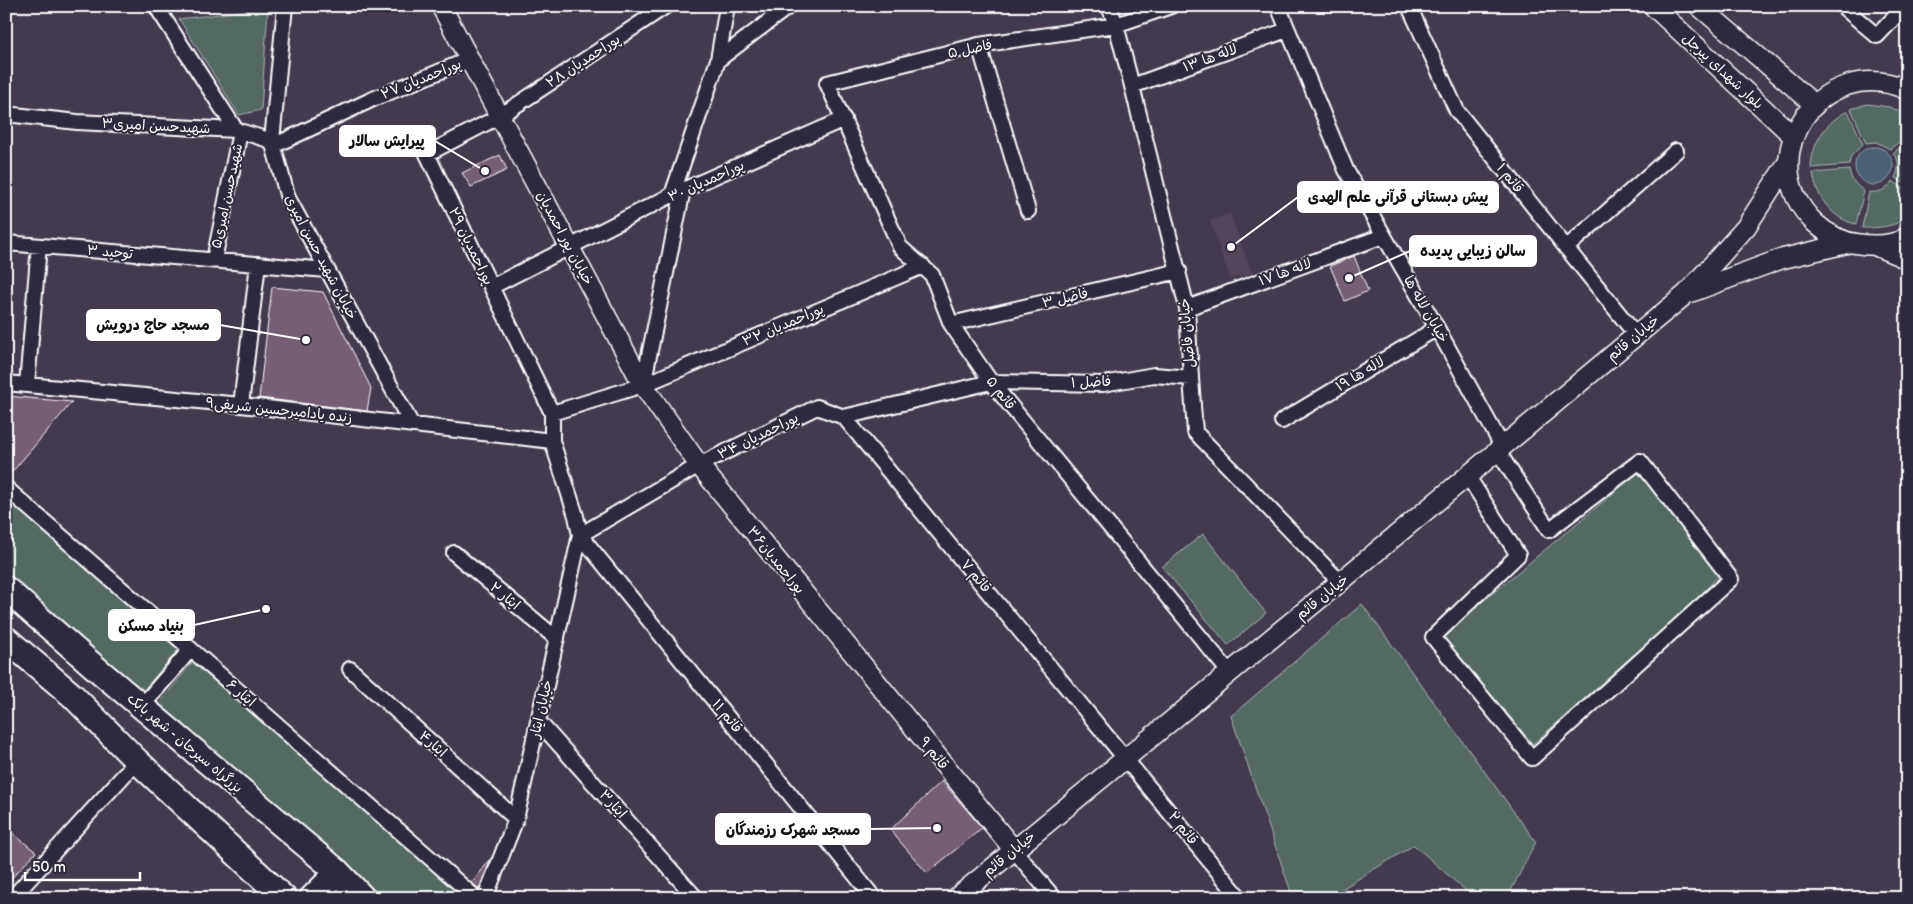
<svg xmlns="http://www.w3.org/2000/svg" width="1913" height="904" viewBox="0 0 1913 904" font-family="'Balsamiq Sans','Playpen Sans Arabic',sans-serif">
	<style>
		.built { fill: #52455a }
		.green { fill: #546964; stroke: #aab4b2 }
		.water { fill: #4c6177; stroke: #94a0ad }
		.building { fill: #745e75; stroke: #fff }
		.lines { fill: none; stroke-linecap: round; stroke-linejoin: round }
		.street-casing { stroke: #fff; stroke-width: 18 }
		.secondary-casing { stroke: #fff; stroke-width: 22 }
		.highway-casing { stroke: #fff; stroke-width: 28 }
		.street { stroke: #2f2a3d; stroke-width: 14 }
		.secondary { stroke: #2f2a3d; stroke-width: 19 }
		.highway { stroke: #2f2a3d; stroke-width: 24 }
		.labels { text-anchor: middle; dominant-baseline: central; stroke-width: 4; stroke-linejoin: round; paint-order: stroke }
		.street-label { font-size: 14px; fill: #fff; stroke: #2f2a3d }
		.leader { fill: none; stroke: #fff; stroke-width: 2 }
		.callout-dot { fill: #fff; stroke: #2f2a3d; stroke-width: 2 }
		.callout { fill: #fff; stroke: #fff; stroke-width: 2 }
		.callout-label { font-size: 15px; text-anchor: middle; font-weight: bold; fill: #111 }
	</style>
	<rect width="100%" height="100%" fill="#443a4e"/>
	<filter id="ink" filterUnits="userSpaceOnUse"><feTurbulence type="fractalNoise" baseFrequency=".02" numOctaves="2"/><feDisplacementMap in="SourceGraphic" scale="10" xChannelSelector="R" yChannelSelector="G"/><feConvolveMatrix kernelMatrix="1 2 1 2 8 2 1 2 1" color-interpolation-filters="sRGB"/></filter>
	<g filter="url(#ink)">
		<path class="built" d="M 1230,213 L 1252,273 L 1230,279 L 1210,221 Z"/>
		<path class="green" d="M 268,8 L 261,110 L 239,115 L 179,19 Z
			M 1867,104 L 1889,107 L 1907,114 L 1907,136 L 1890,149 L 1876,142 L 1866,143 L 1851,109 Z
			M 1848,111 L 1863,144 L 1851,156 L 1849,165 L 1811,168 C 1812,143 1825,122 1848,111 Z
			M 1907,142 L 1907,185 L 1895,178 C 1899,170 1900,159 1893,153 Z
			M 1849,170 C 1851,180 1856,185 1864,191 L 1856,224 C 1831,219 1816,196 1813,173 Z
			M 1892,181 L 1907,190 L 1907,218 C 1893,227 1878,228 1862,228 L 1869,192 C 1878,193 1889,190 1892,181 Z
			M 1640,471 L 1719,575 L 1696,600 L 1533,744 L 1441,636 Z
			M 6,495 L 180,648 L 139,695 L 6,579 Z
			M 1203,534 L 1266,613 L 1228,645 L 1162,567 Z
			M 1362,604 L 1536,842 L 1507,898 L 1474,898 L 1414,845 L 1327,898 L 1293,898 L 1231,716 Z
			M 195,659 L 465,898 L 364,898 L 157,706 Z"/>
		<path class="water" d="M1855 166a19 19 0 1 1 38 0a19 19 0 1 1-38 0Z"/>
		<path class="building" d="M 500,155 L 507,170 L 471,187 L 462,173 Z
			M 1354,256 L 1368,291 L 1345,301 L 1330,266 Z
			M 272,287 L 323,292 L 371,388 L 367,411 L 259,398 Z
			M 6,396 L 72,402 L 6,479 Z
			M 942,781 L 982,828 L 927,873 L 890,830 Z
			M 6,828 L 36,852 L 6,884 Z
			M 492,857 L 479,889 L 472,883 Z"/>
		<g class="lines">
			<g class="street-casing">
				<path id="street" d="M 156,6 L 236,130
					M 1109,6 L 1116,25 L 1132,86 L 1187,308 L 1191,378 L 1195,432 L 1340,582
					M 1171,6 L 1116,25 L 979,45 L 827,83 L 900,247 L 932,275 L 951,324 L 991,382 L 1229,672
					M 1278,6 L 1346,170 L 1437,328 L 1502,446
					M 1409,6 L 1457,111 L 1636,335
					M 1842,6 L 1877,36 L 1905,6
					M 979,45 L 1028,211
					M 718,60 L 789,6
					M 1132,86 L 1287,30
					M 6,114 L 77,122 L 236,130 L 272,141 L 288,198 L 412,425
					M 272,141 L 285,6
					M 273,146 L 373,99 L 470,59
					M 672,195 L 718,60 L 727,6
					M 6,243 L 327,270
					M 1566,248 L 1676,151
					M 214,260 L 240,132
					M 491,287 L 672,195 L 844,119
					M 1187,308 L 1383,236
					M 951,324 L 1179,271
					M 6,383 L 241,405 L 552,441
					M 27,384 L 39,246
					M 643,385 L 683,190
					M 241,405 L 258,264
					M 552,413 L 643,385 L 923,266
					M 844,417 L 991,382 L 1103,384 L 1154,375 L 1191,378
					M 1282,421 L 1437,328
					M 1467,475 L 1518,555 L 1433,637 L 1532,758 L 1731,579 L 1640,461 L 1549,530 L 1497,450
					M 6,488 L 476,898
					M 454,553 L 557,639
					M 350,669 L 516,819
					M 141,707 L 191,649
					M 538,721 L 696,898
					M 1014,850 L 1054,898
					M 12,898 L 137,761
					M 485,898 L 516,819 L 580,535 L 576,516 L 552,441 L 552,413 L 427,154 L 500,116 L 666,6
					M 874,898 L 580,535 L 699,465 L 817,407 L 844,417 L 1240,898"/>
			</g>
			<g class="secondary-casing">
				<path id="secondary" d="M 441,6 L 643,385 L 699,465 L 1014,850
					M 1653,6 L 1793,136
					M 1699,6 L 1815,105
					M 1907,90 C 1823,51 1747,158 1815,223 C 1827,234 1842,242 1859,244 C 1874,246 1893,246 1907,237
					M 1876,246 L 1907,259
					M 1689,293 L 1781,259 L 1849,243
					M 956,898 L 1340,582 L 1686,294 L 1746,227 L 1788,162"/>
			</g>
			<g class="highway-casing">
				<path id="highway" d="M 6,589 L 97,669 L 338,872 L 363,898
					M 6,639 L 73,696 L 137,761 L 284,898
					M 312,898 L 338,872"/>
			</g>
			<use href="#street" class="street"/>
			<use href="#secondary" class="secondary"/>
			<use href="#highway" class="highway"/>
		</g>
	</g>
	<g class="labels">
		<g class="street-label">
			<text transform="translate(970 49) rotate(-12)">فاضل ۵</text>
			<text transform="translate(1210 58) rotate(-20)">لاله ها ۱۳</text>
			<text transform="translate(583 61) rotate(-33)">پوراحمدیان ۲۸</text>
			<text transform="translate(1723 71) rotate(43)">بلوار شهدای پیرجل</text>
			<text transform="translate(421 79) rotate(-22)">پوراحمدیان ۲۷</text>
			<text transform="translate(156 126) rotate(3)">شهیدحسن امیری۳</text>
			<text transform="translate(1510 178) rotate(51)">قائم ۱</text>
			<text transform="translate(706 181) rotate(-24)">پوراحمدیان ۳۰</text>
			<text transform="translate(227 196) rotate(-78)">شهیدحسن امیری۵</text>
			<text transform="translate(565 238) rotate(62)">خیابان پور احمدیان</text>
			<text transform="translate(471 246) rotate(64)">پوراحمدیان ۲۹</text>
			<text transform="translate(110 252) rotate(5)">توحید ۳</text>
			<text transform="translate(321 257) rotate(62)">خیابان شهید حسن امیری</text>
			<text transform="translate(1285 272) rotate(-20)">لاله ها ۱۷</text>
			<text transform="translate(1065 298) rotate(-13)">فاضل ۳</text>
			<text transform="translate(1426 309) rotate(60)">خیابان لاله ها</text>
			<text transform="translate(783 325) rotate(-23)">پوراحمدیان ۳۲</text>
			<text transform="translate(1187 333) rotate(-95)">خیابان فاضل</text>
			<text transform="translate(1633 338) rotate(-40)">خیابان قائم</text>
			<text transform="translate(1360 374) rotate(-31)">لاله ها ۱۹</text>
			<text transform="translate(1091 382) rotate(-2)">فاضل ۱</text>
			<text transform="translate(1001 393) rotate(52)">قائم ۵</text>
			<text transform="translate(279 410) rotate(6)">زنده یادامیرحسین شریفی۹</text>
			<text transform="translate(758 436) rotate(-26)">پوراحمدیان ۳۴</text>
			<text transform="translate(776 560) rotate(51)">پوراحمدیان۳۶</text>
			<text transform="translate(976 576) rotate(50)">قائم ۷</text>
			<text transform="translate(505 596) rotate(40)">ایثار ۲</text>
			<text transform="translate(1322 597) rotate(-39)">خیابان قائم</text>
			<text transform="translate(241 693) rotate(41)">ایثار ۶</text>
			<text transform="translate(541 709) rotate(-77)">خیابان ایثار</text>
			<text transform="translate(727 716) rotate(51)">قائم ۱۱</text>
			<text transform="translate(185 743) rotate(40)">بزرگراه سیرجان - شهر بابک</text>
			<text transform="translate(433 744) rotate(42)">ایثار۴</text>
			<text transform="translate(934 753) rotate(51)">قائم ۹</text>
			<text transform="translate(613 804) rotate(48)">ایثار۳</text>
			<text transform="translate(1183 828) rotate(51)">قائم ۲</text>
			<text transform="translate(1009 854) rotate(-39)">خیابان قائم</text>
		</g>
	</g>
	<path class="leader" d="M485 171L435 141M1231 247L1298 197M1349 278L1410 251M306 340L220 325M266 609L194 625M937 828L870 829"/>
	<g class="callout-dot">
		<circle cx="485" cy="171" r="5"/>
		<circle cx="1231" cy="247" r="5"/>
		<circle cx="1349" cy="278" r="5"/>
		<circle cx="306" cy="340" r="5"/>
		<circle cx="266" cy="609" r="5"/>
		<circle cx="937" cy="828" r="5"/>
	</g>
	<g class="callout">
		<rect x="340" y="126" width="95" height="30" rx="5"/>
		<rect x="1298" y="182" width="200" height="30" rx="5"/>
		<rect x="1410" y="236" width="126" height="30" rx="5"/>
		<rect x="87" y="310" width="133" height="30" rx="5"/>
		<rect x="109" y="610" width="85" height="30" rx="5"/>
		<rect x="716" y="814" width="154" height="30" rx="5"/>
	</g>
	<g class="callout-label">
		<text x="387" y="146">پیرایش سالار</text>
		<text x="1398" y="202">پیش دبستانی قرآنی علم الهدی</text>
		<text x="1473" y="256">سالن زیبایی پدیده</text>
		<text x="153" y="330">مسجد حاج درویش</text>
		<text x="151" y="631">بنیاد مسکن</text>
		<text x="793" y="835">مسجد شهرک رزمندگان</text>
	</g>
	<rect width="1913" height="904" fill="none" stroke="#2f2a3d" stroke-width="25"/>
	<rect x="12" y="12" width="1888" height="879" fill="none" stroke="#fff" stroke-width="2" filter="url(#ink)"/>
	<path d="M25 872v8h115v-8" fill="none" stroke="#ffffff" stroke-width="2.5"/>
	<text x="32" y="872" font-size="15" fill="#ffffff" stroke="#2f2a3d" stroke-width="4" paint-order="stroke">50 m</text>
</svg>
